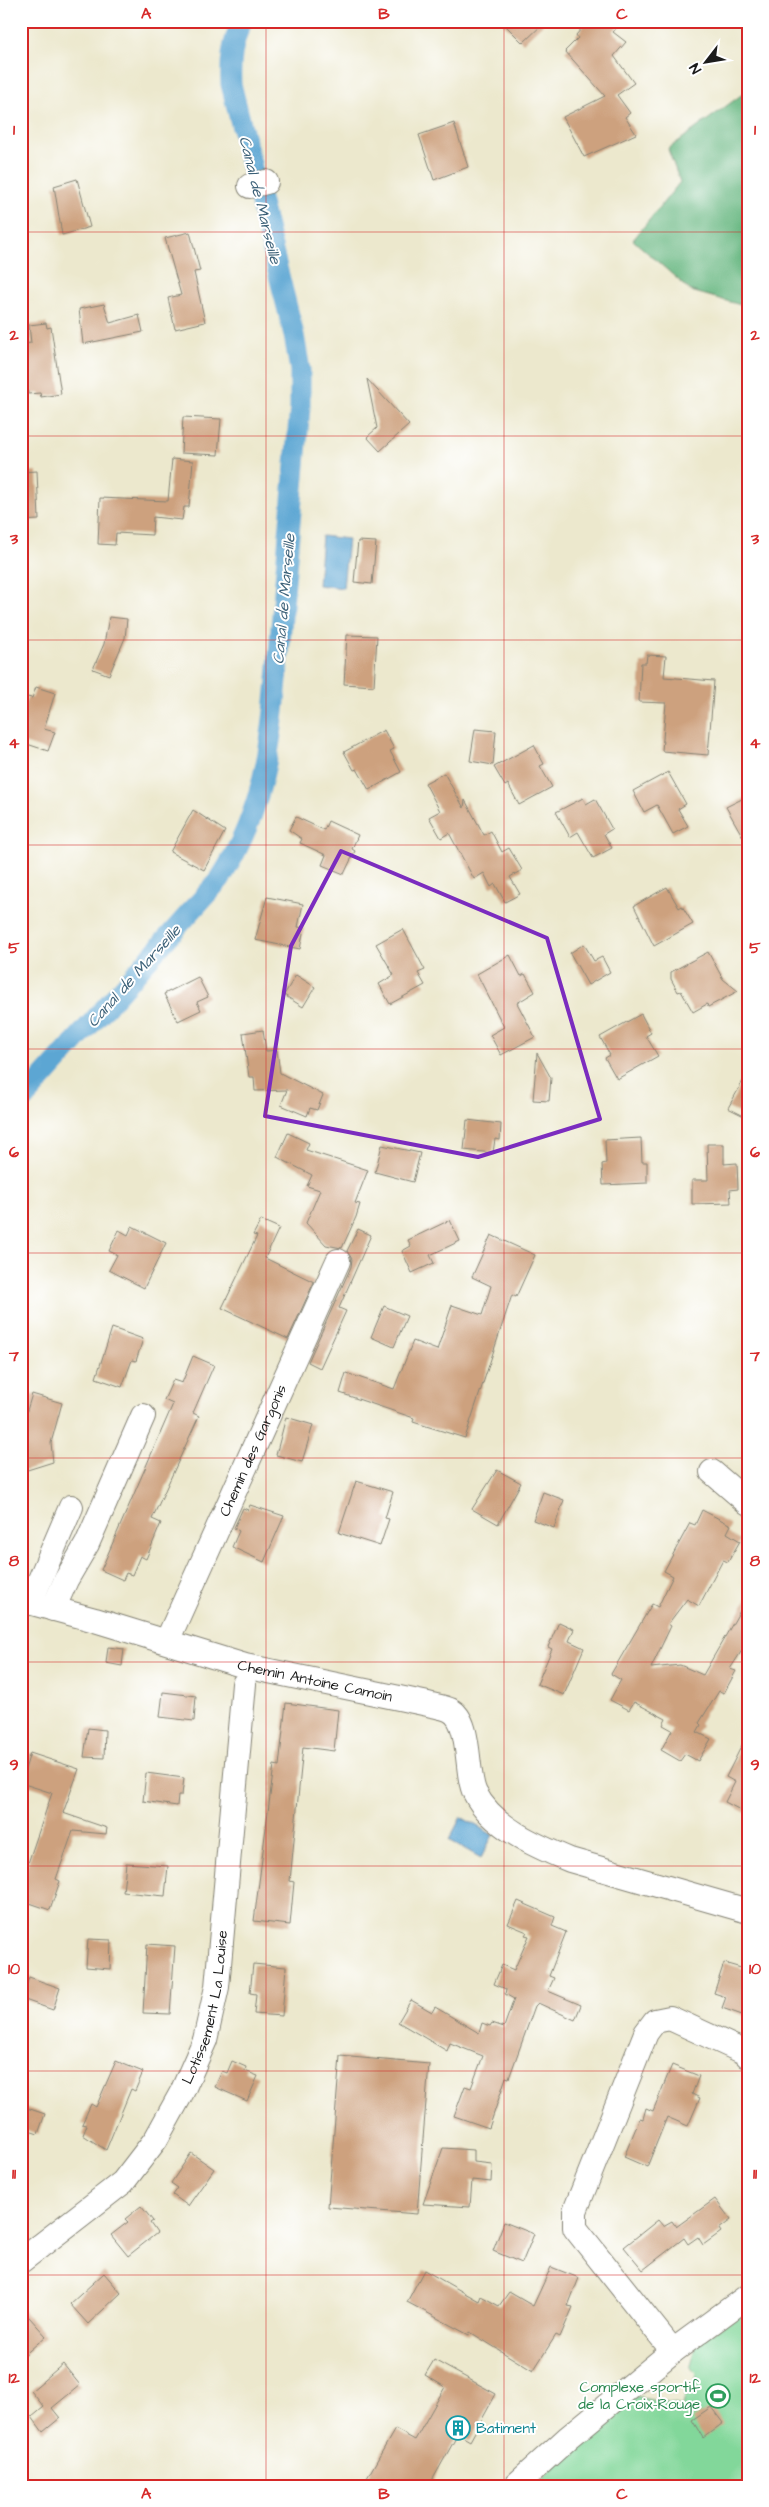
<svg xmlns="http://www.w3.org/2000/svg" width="769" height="2507" viewBox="0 0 769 2507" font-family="'Architects Daughter',sans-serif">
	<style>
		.green { fill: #82d79a; stroke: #4f7a5b }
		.forest { fill: #69b882; stroke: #426a4f }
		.water { fill: #5ba6d3; stroke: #3c6178 }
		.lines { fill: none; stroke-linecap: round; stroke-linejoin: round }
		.canal { stroke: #5ba6d3; stroke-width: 21 }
		.building { fill: #cda17e }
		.minor-casing { stroke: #848274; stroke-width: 26 }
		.minor { stroke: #fff; stroke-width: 24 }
		.marked { fill: none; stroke: #7b2cbf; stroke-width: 4; stroke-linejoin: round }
		.grid { fill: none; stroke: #d62828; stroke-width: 1; stroke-opacity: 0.55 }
		.labels { text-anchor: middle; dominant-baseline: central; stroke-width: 4; stroke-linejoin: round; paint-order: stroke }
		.street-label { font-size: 15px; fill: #1c1c1c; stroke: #fff }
		.leisure-label { font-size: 15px; fill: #27864d; stroke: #fff; text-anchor: end }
		.culture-label { font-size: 15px; fill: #0d838f; stroke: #fff; text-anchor: start }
		.water-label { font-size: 16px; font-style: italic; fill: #3c6178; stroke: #fff }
		.neatline { fill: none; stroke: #d62828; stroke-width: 2 }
		.grid-label { font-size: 16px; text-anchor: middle; font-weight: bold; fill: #d62828 }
	</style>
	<rect width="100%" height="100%" fill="#fff"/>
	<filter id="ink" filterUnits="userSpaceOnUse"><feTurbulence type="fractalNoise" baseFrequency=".02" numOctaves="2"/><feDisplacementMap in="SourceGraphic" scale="10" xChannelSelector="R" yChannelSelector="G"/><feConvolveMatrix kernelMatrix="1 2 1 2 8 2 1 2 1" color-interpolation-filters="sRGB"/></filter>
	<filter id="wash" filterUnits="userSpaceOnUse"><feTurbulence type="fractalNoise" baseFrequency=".0096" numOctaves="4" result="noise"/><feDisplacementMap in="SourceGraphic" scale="20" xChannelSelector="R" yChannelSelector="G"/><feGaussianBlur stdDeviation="1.12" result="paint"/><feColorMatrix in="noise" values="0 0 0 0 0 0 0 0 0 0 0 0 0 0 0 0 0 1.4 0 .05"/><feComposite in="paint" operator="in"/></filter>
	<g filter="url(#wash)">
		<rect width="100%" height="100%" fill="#ece8cd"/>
		<path class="green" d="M 748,2307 L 748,2486 L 537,2486 L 561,2457 L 636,2397 L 683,2406 L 685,2397 L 692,2395 L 696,2374 L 690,2368 L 697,2344 Z"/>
		<path class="forest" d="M 748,90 L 748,307 L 691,291 L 633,240 L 680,182 L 668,149 Z"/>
		<path class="water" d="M 322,536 L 348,539 L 343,588 L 318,585 Z
			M 461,1817 L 493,1835 L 481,1858 L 449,1840 Z"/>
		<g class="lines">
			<path class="canal" d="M 21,1102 L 220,879 C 274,796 274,710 282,616 C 288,546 294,476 300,407 L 300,370 L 294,335 L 231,84 C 230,61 232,43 242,21"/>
		</g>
		<g id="blocks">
			<path class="building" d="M 501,21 L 546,21 L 523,43 Z
				M 588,21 L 622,21 L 613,32 L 626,42 L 614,56 L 634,83 L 617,95 L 630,113 L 625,117 L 636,134 L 584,157 L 563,117 L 605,96 L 565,51 L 578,38 L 576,35 Z
				M 454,123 L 468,167 L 434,180 L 419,135 Z
				M 77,179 L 90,227 L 62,235 L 54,186 Z
				M 190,232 L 200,271 L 194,272 L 205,322 L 175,329 L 168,298 L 181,295 L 165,238 Z
				M 104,304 L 110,323 L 139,315 L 143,332 L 83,344 L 79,309 Z
				M 46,323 L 47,328 L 51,327 L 61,394 L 41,397 L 40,393 L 28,394 L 24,363 L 27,362 L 24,344 L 31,343 L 29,325 Z
				M 367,379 L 409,425 L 380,451 L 367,437 L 377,428 Z
				M 183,417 L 221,419 L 218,455 L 181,453 Z
				M 172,459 L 193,461 L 189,507 L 184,507 L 182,520 L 153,517 L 152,535 L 116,533 L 115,545 L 98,544 L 100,498 L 168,501 Z
				M 37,471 L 39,520 L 21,521 L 21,472 Z
				M 358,541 L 376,542 L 372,584 L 354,582 Z
				M 109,617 L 127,619 L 125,638 L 109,675 L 93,669 L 104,644 Z
				M 347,635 L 377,636 L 374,686 L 344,684 Z
				M 647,655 L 666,656 L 664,677 L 714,681 L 708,755 L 662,751 L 666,703 L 639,702 L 641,663 L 646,663 Z
				M 36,687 L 55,693 L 44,729 L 55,732 L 48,751 L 21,742 L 21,715 L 27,697 L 32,698 Z
				M 475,729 L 496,731 L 493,765 L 470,761 Z
				M 384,730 L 394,749 L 390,751 L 401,772 L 369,790 L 357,769 L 354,770 L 344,752 Z
				M 534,745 L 544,764 L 540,766 L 552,787 L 519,805 L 508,784 L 505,786 L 494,767 Z
				M 668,772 L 686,804 L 678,809 L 688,826 L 673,834 L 657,805 L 644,812 L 633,791 Z
				M 444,773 L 464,808 L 465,800 L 484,835 L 491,831 L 502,852 L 509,848 L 522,870 L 510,877 L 520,894 L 505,902 L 495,884 L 491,887 L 484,873 L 474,879 L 449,833 L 441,838 L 429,817 L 440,811 L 425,783 Z
				M 748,796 L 748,846 L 726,807 Z
				M 583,798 L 586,804 L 595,799 L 612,829 L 604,834 L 612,848 L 593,858 L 578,832 L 570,837 L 556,812 Z
				M 193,810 L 225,831 L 204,870 L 170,852 Z
				M 296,817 L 324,830 L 328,821 L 358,835 L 352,849 L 355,851 L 344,874 L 322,865 L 326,855 L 300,843 L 302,839 L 289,830 Z
				M 667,887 L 679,908 L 682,906 L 693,924 L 654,946 L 634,906 Z
				M 267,897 L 303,904 L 298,927 L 304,928 L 300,949 L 255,940 Z
				M 403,929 L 425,970 L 418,973 L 425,985 L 390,1004 L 379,984 L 394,975 L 376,944 Z
				M 584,944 L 594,961 L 602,957 L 610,972 L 588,985 L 570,953 Z
				M 708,952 L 723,979 L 738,991 L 708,1007 L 707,1004 L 693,1012 L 681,991 L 678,992 L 671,979 L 671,972 Z
				M 510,955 L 521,976 L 525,974 L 535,992 L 517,1003 L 535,1037 L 501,1055 L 490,1035 L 504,1027 L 477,974 Z
				M 296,975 L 315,987 L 303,1007 L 284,995 Z
				M 198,977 L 208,997 L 197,1002 L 201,1010 L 178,1021 L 164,994 Z
				M 641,1014 L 651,1033 L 646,1036 L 658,1056 L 617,1079 L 605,1058 L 610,1055 L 600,1037 Z
				M 263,1030 L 266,1051 L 277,1050 L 280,1073 L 323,1095 L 317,1110 L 310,1108 L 307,1116 L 281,1105 L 287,1090 L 255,1091 L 254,1077 L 249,1077 L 243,1033 Z
				M 537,1053 L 551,1078 L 549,1101 L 533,1100 Z
				M 748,1072 L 748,1118 L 728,1108 Z
				M 467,1120 L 501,1124 L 500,1140 L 495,1139 L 493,1153 L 464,1150 Z
				M 288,1133 L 309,1143 L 306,1150 L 368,1170 L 355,1203 L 360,1204 L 356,1217 L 342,1248 L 326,1245 L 306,1223 L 320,1190 L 307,1186 L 312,1175 L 277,1157 Z
				M 641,1138 L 642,1162 L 647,1162 L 647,1183 L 603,1185 L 602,1164 L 606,1163 L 605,1140 Z
				M 707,1144 L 724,1144 L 724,1164 L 737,1163 L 738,1189 L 730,1190 L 731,1203 L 692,1204 L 692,1180 L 708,1180 Z
				M 382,1145 L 420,1153 L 413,1182 L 375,1172 Z
				M 261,1220 L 279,1228 L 265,1258 L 314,1282 L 288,1339 L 222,1308 L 257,1236 L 253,1235 Z
				M 450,1220 L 460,1241 L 430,1255 L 434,1263 L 412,1273 L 402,1251 L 411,1246 L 408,1240 Z
				M 132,1226 L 166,1243 L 144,1288 L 109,1270 L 117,1255 L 109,1251 L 119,1230 L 128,1235 Z
				M 358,1229 L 371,1235 L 339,1308 L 346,1311 L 320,1368 L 308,1362 L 351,1267 L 352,1259 L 347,1251 Z
				M 491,1235 L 535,1255 L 516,1297 L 512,1295 L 465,1438 L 413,1422 L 414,1418 L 340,1393 L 346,1373 L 394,1389 L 413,1341 L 437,1350 L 452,1305 L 482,1315 L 491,1286 L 472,1277 Z
				M 384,1306 L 407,1316 L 394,1347 L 371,1337 Z
				M 112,1328 L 143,1339 L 136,1361 L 132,1360 L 122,1387 L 96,1378 Z
				M 193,1356 L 214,1365 L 193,1413 L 199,1416 L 152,1519 L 161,1523 L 146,1559 L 140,1556 L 132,1575 L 126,1573 L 123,1580 L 101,1570 L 173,1404 L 164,1400 L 173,1380 L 182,1383 Z
				M 32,1394 L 62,1403 L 51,1443 L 53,1462 L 21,1472 L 21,1430 Z
				M 286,1417 L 313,1425 L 302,1462 L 276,1455 Z
				M 497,1470 L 521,1483 L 498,1524 L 472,1509 Z
				M 356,1481 L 393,1492 L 385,1518 L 389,1519 L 380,1546 L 339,1533 Z
				M 543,1492 L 564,1500 L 554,1528 L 533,1520 Z
				M 250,1505 L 284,1516 L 264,1562 L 232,1547 L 239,1531 L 234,1528 L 243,1508 L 248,1510 Z
				M 702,1510 L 731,1525 L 727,1533 L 740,1541 L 728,1562 L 723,1560 L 699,1606 L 687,1599 L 668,1624 L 671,1626 L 651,1668 L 680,1665 L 703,1675 L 748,1597 L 748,1641 L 730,1669 L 736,1671 L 724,1693 L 719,1691 L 699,1723 L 701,1725 L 697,1732 L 711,1739 L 698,1761 L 685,1754 L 680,1761 L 661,1750 L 672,1730 L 663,1725 L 666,1719 L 634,1702 L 629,1710 L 610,1700 L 621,1680 L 611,1674 L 652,1604 L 658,1607 L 673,1576 L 664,1571 L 690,1523 L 695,1525 Z
				M 559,1622 L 574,1629 L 569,1641 L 584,1648 L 564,1695 L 537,1684 L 552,1649 L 548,1647 Z
				M 108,1647 L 124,1649 L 122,1666 L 106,1663 Z
				M 163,1692 L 196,1696 L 194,1721 L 160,1717 Z
				M 286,1703 L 338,1710 L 334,1751 L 303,1747 L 290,1881 L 294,1882 L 290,1925 L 254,1921 L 274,1765 L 279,1766 Z
				M 88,1728 L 105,1730 L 104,1758 L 84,1757 Z
				M 748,1733 L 748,1814 L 725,1802 L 735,1782 L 726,1777 Z
				M 30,1753 L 79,1769 L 63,1813 L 107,1828 L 106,1834 L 73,1831 L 56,1879 L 60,1881 L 50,1910 L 21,1900 L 21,1867 L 26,1869 L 52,1793 L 21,1783 Z
				M 146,1773 L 184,1778 L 182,1795 L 178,1795 L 177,1806 L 143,1801 Z
				M 126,1863 L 168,1866 L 165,1896 L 123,1892 Z
				M 518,1901 L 555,1917 L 552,1926 L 566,1932 L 549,1976 L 554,1978 L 548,1991 L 581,2005 L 575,2020 L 538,2003 L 535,2006 L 509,2078 L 506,2077 L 489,2128 L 454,2116 L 465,2086 L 471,2088 L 483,2056 L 450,2043 L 447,2051 L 398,2022 L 411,2000 L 432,2012 L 435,2007 L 479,2033 L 482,2023 L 490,2026 L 492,2023 L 504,2027 L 514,1999 L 505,1994 L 506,1989 L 494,1984 L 502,1965 L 514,1970 L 529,1936 L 525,1935 L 527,1932 L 508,1924 Z
				M 88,1939 L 111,1940 L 110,1969 L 86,1967 Z
				M 147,1944 L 175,1946 L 170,2014 L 143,2013 Z
				M 724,1963 L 748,1970 L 748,2017 L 722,2008 L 726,1997 L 714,1993 Z
				M 253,1964 L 286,1967 L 282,2016 L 254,2014 L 256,1994 L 250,1993 Z
				M 29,1977 L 60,1988 L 53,2010 L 22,1999 Z
				M 340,2056 L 429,2064 L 417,2214 L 328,2207 Z
				M 116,2061 L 143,2072 L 135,2091 L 131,2089 L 106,2150 L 83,2135 L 87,2125 L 82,2124 L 91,2104 L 96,2107 Z
				M 232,2061 L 246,2067 L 245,2071 L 258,2076 L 247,2101 L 215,2087 L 222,2071 L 227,2073 Z
				M 672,2065 L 699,2076 L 692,2094 L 700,2098 L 688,2126 L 667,2117 L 647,2167 L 624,2157 L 640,2118 L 643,2119 L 646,2108 L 653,2111 Z
				M 21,2106 L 45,2114 L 38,2134 L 21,2128 Z
				M 443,2148 L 474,2150 L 474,2162 L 492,2164 L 491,2182 L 472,2180 L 470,2207 L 423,2204 Z
				M 191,2153 L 214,2169 L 188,2206 L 173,2195 L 178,2188 L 171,2183 Z
				M 715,2199 L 731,2220 L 719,2229 L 721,2232 L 703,2245 L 698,2237 L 688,2244 L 684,2238 L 643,2270 L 624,2247 L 658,2220 L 663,2226 L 672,2221 L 676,2227 Z
				M 141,2206 L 153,2221 L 150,2223 L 157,2233 L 128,2256 L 111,2235 L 128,2222 L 125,2219 Z
				M 504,2222 L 534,2234 L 522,2263 L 493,2251 Z
				M 551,2267 L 579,2278 L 568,2306 L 573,2307 L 560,2337 L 556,2335 L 533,2371 L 470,2332 L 469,2335 L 407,2302 L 424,2270 L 479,2301 L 481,2296 L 499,2306 L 509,2292 L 533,2306 Z
				M 104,2273 L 121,2293 L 88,2324 L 70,2304 Z
				M 21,2308 L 46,2336 L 21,2358 Z
				M 434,2360 L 496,2394 L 470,2441 L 458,2434 L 429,2486 L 381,2486 L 367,2478 L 395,2429 L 415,2440 L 445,2387 L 425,2375 Z
				M 63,2364 L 80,2385 L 52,2408 L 60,2418 L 43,2432 L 32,2417 L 44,2407 L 31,2391 Z
				M 711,2407 L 723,2423 L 703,2438 L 692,2420 Z"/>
		</g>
	</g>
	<g filter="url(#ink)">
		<use href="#blocks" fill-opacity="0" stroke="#848274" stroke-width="1"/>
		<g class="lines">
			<g class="minor-casing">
				<g id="minor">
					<path d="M 250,186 L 266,182"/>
					<path d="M 712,1472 L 748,1503"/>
					<path id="s1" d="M 21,1600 L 95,1620 L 245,1666 L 428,1704 C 435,1706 444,1707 450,1710 C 472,1721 465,1773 475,1793 C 492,1827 536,1846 570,1860 L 748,1911"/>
					<path d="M 30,1603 L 71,1507"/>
					<path d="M 53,1609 L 66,1580 L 87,1544 L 143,1416"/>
					<path id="s2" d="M 167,1641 L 338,1261"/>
					<path id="s3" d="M 21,2261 L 123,2182 L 156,2139 L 182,2092 L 205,2040 L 217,1987 L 244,1684"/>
					<path d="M 673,2351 L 575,2228 L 575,2211 L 646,2033 L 655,2021 L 670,2018 L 744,2052 L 748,2056"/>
					<path d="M 515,2486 L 569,2437 L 673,2351 L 748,2296"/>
				</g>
			</g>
			<use href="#minor" class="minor"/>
		</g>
	</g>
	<path class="marked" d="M 341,851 L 547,938 L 600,1119 L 478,1157 L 265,1116 L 291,946 Z"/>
	<path class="grid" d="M 266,21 L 266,2486M 504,21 L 504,2486M 21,232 L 748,232M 21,436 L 748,436M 21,640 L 748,640M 21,845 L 748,845M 21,1049 L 748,1049M 21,1253 L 748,1253M 21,1458 L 748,1458M 21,1662 L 748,1662M 21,1866 L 748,1866M 21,2071 L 748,2071M 21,2275 L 748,2275"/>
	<defs>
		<g id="stadium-ring" transform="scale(1.25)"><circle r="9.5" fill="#fff" stroke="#2e9e5b" stroke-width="1.5"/><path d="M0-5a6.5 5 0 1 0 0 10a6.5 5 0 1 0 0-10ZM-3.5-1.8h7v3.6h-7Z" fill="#2e9e5b"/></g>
		<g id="building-ring" transform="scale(1.25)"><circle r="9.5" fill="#fff" stroke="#0f9aa8" stroke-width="1.5"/><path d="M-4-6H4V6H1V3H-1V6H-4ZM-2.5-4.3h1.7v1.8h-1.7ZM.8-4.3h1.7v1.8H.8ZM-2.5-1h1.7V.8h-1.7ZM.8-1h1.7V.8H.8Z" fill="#0f9aa8"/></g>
	</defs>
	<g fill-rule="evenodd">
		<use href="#stadium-ring" x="718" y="2396"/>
		<use href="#building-ring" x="458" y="2428"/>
	</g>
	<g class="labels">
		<g class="street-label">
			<text stroke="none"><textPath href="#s2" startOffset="209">Chemin des Gargonis</textPath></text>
			<text stroke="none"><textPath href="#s1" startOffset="305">Chemin Antoine Camoin</textPath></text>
			<text stroke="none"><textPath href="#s3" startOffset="326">Lotissement La Louise</textPath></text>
		</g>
		<g class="leisure-label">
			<text x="700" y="2387">Complexe sportif<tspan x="700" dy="17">de la Croix-Rouge</tspan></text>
		</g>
		<g class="culture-label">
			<text x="476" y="2428">Batiment</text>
		</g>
		<g class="water-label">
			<text transform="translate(260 200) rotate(76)">Canal de Marseille</text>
			<text transform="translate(284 599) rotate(-85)">Canal de Marseille</text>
			<text transform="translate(134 976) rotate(-48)">Canal de Marseille</text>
		</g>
	</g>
	<rect width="769" height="2507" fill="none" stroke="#fff" stroke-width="55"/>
	<g transform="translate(706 62) rotate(239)" stroke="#ffffff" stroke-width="4" paint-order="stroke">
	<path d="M0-4L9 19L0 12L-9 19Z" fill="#1c1c1c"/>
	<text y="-8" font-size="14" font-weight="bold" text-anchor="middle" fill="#1c1c1c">N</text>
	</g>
	<rect x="28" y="28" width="714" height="2452" class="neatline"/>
	<g class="grid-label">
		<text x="146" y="19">A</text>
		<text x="384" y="19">B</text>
		<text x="622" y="19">C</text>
		<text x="14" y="135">1</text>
		<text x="755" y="135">1</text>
		<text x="14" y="340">2</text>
		<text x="755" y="340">2</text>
		<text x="14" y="544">3</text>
		<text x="755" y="544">3</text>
		<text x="14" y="748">4</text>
		<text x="755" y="748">4</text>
		<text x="14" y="953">5</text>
		<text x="755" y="953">5</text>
		<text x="14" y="1157">6</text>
		<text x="755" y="1157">6</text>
		<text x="14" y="1361">7</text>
		<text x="755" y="1361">7</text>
		<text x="14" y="1566">8</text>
		<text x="755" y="1566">8</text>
		<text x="14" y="1770">9</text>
		<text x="755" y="1770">9</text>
		<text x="14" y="1974">10</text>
		<text x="755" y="1974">10</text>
		<text x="14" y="2179">11</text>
		<text x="755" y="2179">11</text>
		<text x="14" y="2383">12</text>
		<text x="755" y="2383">12</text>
		<text x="146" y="2499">A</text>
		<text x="384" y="2499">B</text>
		<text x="622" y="2499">C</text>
	</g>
</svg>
